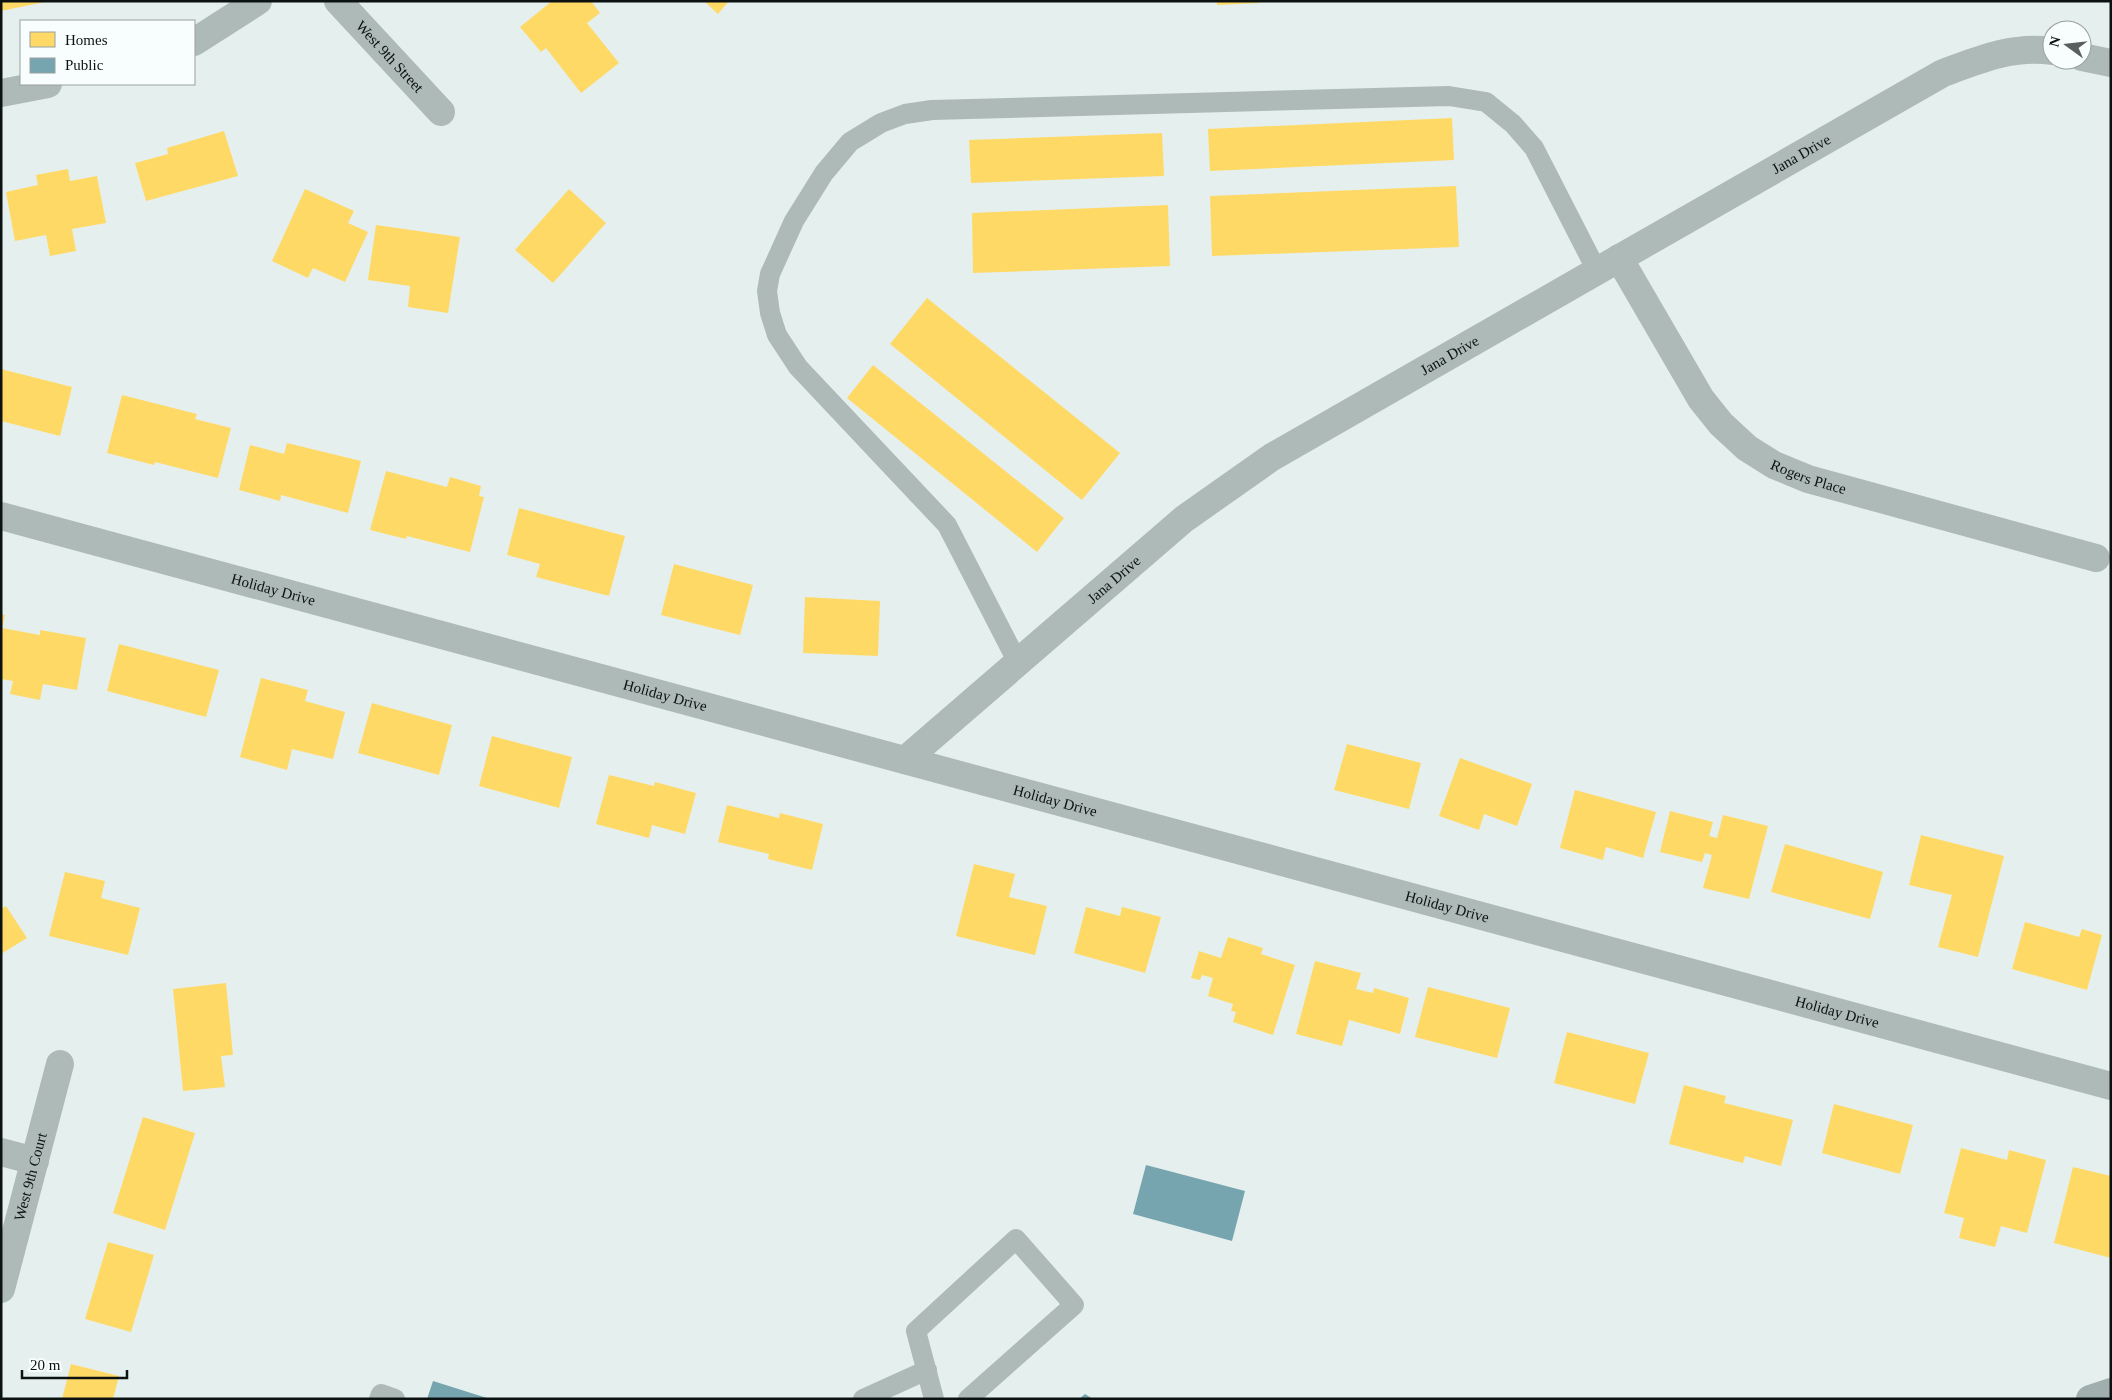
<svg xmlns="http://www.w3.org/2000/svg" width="2112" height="1400" viewBox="0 0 2112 1400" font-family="Georgia,serif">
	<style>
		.homes { fill: #ffd966 }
		.public { fill: #76a5af }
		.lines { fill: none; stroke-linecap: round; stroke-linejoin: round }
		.service { stroke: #aebab8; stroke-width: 20 }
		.minor { stroke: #aebab8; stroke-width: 28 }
		.tertiary { stroke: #aebab8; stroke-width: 28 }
		.secondary { stroke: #a0afad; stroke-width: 28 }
		.labels { text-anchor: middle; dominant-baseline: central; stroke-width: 5; stroke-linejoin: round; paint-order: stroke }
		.street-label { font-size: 15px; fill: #0c1211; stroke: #f7fefd }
	</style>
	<rect width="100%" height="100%" fill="#e5f0ee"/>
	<path class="homes" d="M 1,1 L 45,1 L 45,2 L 1,11 Z
		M 552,1 L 591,1 L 600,13 L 587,23 L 619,63 L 581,93 L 546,48 L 541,52 L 520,27 Z
		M 704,1 L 729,1 L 718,14 Z
		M 1217,1 L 1259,1 L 1259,3 L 1217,5 Z
		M 1452,118 L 1454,160 L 1210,171 L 1208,129 Z
		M 224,131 L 238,176 L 146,201 L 135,163 L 168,154 L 167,148 Z
		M 1162,133 L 1164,176 L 971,183 L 969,140 Z
		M 68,169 L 70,181 L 97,176 L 106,223 L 72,229 L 76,251 L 50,256 L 46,235 L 15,241 L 6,192 L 38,185 L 36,175 Z
		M 1456,186 L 1459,247 L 1212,256 L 1210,196 Z
		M 305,189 L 354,211 L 348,223 L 368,232 L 345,282 L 313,268 L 308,278 L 272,261 Z
		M 569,189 L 606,223 L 553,283 L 515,250 Z
		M 1168,205 L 1170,266 L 973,273 L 972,213 Z
		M 376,225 L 460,237 L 448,313 L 408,307 L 410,286 L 368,280 Z
		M 927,298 L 1120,453 L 1082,500 L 890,344 Z
		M 873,365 L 1064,518 L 1037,552 L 847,398 Z
		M 1,369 L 72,387 L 60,436 L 1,421 Z
		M 122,395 L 197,414 L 195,419 L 231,428 L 218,478 L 155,462 L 154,465 L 107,453 Z
		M 287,443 L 361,461 L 348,513 L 281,495 L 280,501 L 239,490 L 250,445 L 284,454 Z
		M 386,471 L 447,487 L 450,477 L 481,486 L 479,496 L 484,497 L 470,552 L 407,536 L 406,539 L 370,530 Z
		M 519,508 L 625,536 L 609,596 L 536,577 L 540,564 L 507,555 Z
		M 674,564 L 753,585 L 740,635 L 661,615 Z
		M 805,597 L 880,601 L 878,656 L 803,653 Z
		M 1,614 L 5,615 L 2,628 L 40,635 L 40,630 L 86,638 L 77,690 L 43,684 L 40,700 L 10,694 L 13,681 L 1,679 Z
		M 119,644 L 219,670 L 206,717 L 107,691 Z
		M 261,678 L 308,690 L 305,701 L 345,712 L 333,759 L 292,749 L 287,770 L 240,757 Z
		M 372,703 L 452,725 L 439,775 L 358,753 Z
		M 492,736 L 572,757 L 559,808 L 479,786 Z
		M 1347,744 L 1421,763 L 1409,809 L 1334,790 Z
		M 1460,758 L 1532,784 L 1517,826 L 1484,814 L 1479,830 L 1439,816 Z
		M 609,775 L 654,786 L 655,782 L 696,793 L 685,834 L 652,825 L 649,838 L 596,824 Z
		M 1575,790 L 1656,812 L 1643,858 L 1606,847 L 1603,860 L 1560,848 Z
		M 727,805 L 779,818 L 780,813 L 823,824 L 812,870 L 768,859 L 769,854 L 718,842 Z
		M 1670,811 L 1713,822 L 1709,836 L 1717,838 L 1723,815 L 1768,826 L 1749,899 L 1703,888 L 1712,855 L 1705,853 L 1702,862 L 1660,852 Z
		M 1921,835 L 2004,856 L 1978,957 L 1938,947 L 1952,895 L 1909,885 Z
		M 1785,844 L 1883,872 L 1870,919 L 1771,892 Z
		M 974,864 L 1015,874 L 1009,897 L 1047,906 L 1035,955 L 956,936 Z
		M 65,872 L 105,881 L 101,898 L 140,908 L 128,955 L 49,936 Z
		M 6,906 L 27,938 L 1,954 L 1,909 Z
		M 1086,907 L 1120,916 L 1122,907 L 1161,917 L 1145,973 L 1074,953 Z
		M 2025,922 L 2079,937 L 2082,929 L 2102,935 L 2087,990 L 2012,969 Z
		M 1228,937 L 1263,948 L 1261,954 L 1295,965 L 1273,1035 L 1233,1022 L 1236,1012 L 1231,1011 L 1233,1004 L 1208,996 L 1213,978 L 1202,975 L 1200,980 L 1191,978 L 1199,951 L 1221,958 Z
		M 1315,961 L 1361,973 L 1356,989 L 1373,993 L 1374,988 L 1409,998 L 1400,1034 L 1349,1020 L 1342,1046 L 1296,1034 Z
		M 226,983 L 233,1055 L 221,1056 L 225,1087 L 183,1091 L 173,989 Z
		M 1428,987 L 1510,1008 L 1497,1058 L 1415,1037 Z
		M 1567,1032 L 1649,1053 L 1635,1104 L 1554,1083 Z
		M 1684,1085 L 1726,1096 L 1724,1103 L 1793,1120 L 1781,1166 L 1745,1156 L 1743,1163 L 1669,1144 Z
		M 1834,1104 L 1913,1125 L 1900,1174 L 1822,1153 Z
		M 143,1117 L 195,1133 L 165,1230 L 113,1213 Z
		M 1961,1148 L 2007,1160 L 2009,1150 L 2046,1160 L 2027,1233 L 2001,1226 L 1995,1247 L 1959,1238 L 1964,1218 L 1944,1213 Z
		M 2073,1167 L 2111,1176 L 2111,1258 L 2054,1243 Z
		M 108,1242 L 154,1255 L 131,1332 L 85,1319 Z
		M 71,1364 L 119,1376 L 113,1399 L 62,1399 Z"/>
	<path class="public" d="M 1146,1165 L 1245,1191 L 1232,1241 L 1133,1214 Z
		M 433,1381 L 487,1398 L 487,1399 L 427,1399 Z
		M 1085,1394 L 1093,1399 L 1079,1399 Z"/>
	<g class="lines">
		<path class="service" d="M 1018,663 L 947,525 L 798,367 L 777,335 L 770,313 L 767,291 L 770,274 L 794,221 L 824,173 L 850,142 L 881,123 L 905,114 L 932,110 L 1449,96 L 1486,102 L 1513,124 L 1534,148 L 1597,271
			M 379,1399 L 381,1394 L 395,1399
			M 863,1399 L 927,1370
			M 934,1399 L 916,1331 L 1016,1239 L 1074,1305 L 968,1399"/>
		<g class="minor">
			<path id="s1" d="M 338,1 L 441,112"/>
			<path d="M 2082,57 L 2111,63"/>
			<path id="s2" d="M 1619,258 L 1701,399 L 1721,424 L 1747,448 L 1774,465 L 1808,479 L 2096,558"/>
			<path id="s3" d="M 1,516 L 2111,1086"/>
			<path id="s4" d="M 905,760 L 1184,519 L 1272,457 L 1943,73 C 1978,60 2013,45 2052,51"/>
			<path d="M 1,1152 L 35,1161"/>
			<path id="s5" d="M 1,1289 L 60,1064"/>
		</g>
		<path class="tertiary" d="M 194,42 L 258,1
			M 1,93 L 48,84"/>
		<path class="secondary" d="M 2090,1399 L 2111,1392"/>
	</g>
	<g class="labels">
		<g class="street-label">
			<text stroke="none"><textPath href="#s1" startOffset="76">West 9th Street</textPath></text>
			<text stroke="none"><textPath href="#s4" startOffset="1086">Jana Drive</textPath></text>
			<text stroke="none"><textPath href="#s4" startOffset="681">Jana Drive</textPath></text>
			<text stroke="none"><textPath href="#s2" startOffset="299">Rogers Place</textPath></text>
			<text stroke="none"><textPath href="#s4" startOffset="276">Jana Drive</textPath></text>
			<text stroke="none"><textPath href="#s3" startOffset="282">Holiday Drive</textPath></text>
			<text stroke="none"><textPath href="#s3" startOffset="688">Holiday Drive</textPath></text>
			<text stroke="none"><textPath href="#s3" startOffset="1092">Holiday Drive</textPath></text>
			<text stroke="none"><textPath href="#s3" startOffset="1498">Holiday Drive</textPath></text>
			<text stroke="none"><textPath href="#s3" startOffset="1902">Holiday Drive</textPath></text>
			<text stroke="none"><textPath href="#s5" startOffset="116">West 9th Court</textPath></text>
		</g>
	</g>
	<rect width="2112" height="1400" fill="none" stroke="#0c1211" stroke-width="5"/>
	<rect x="20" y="20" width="175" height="65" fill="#f7fefd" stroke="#99a09f"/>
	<rect x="30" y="32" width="25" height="15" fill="#ffd966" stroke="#99a09f"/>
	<text x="65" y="45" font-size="15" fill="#0c1211">Homes</text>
	<rect x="30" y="58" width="25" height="15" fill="#76a5af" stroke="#99a09f"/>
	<text x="65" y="70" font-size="15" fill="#0c1211">Public</text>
	<g transform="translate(2067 45) rotate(285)"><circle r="24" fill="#f7fefd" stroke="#99a09f"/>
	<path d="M0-4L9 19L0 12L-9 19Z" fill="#58605e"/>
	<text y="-8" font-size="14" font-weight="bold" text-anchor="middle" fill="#0c1211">N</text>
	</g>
	<path d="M22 1370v8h105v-8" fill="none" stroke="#0c1211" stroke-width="2.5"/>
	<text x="30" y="1370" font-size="15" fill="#0c1211" stroke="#f7fefd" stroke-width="4" paint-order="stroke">20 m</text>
</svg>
